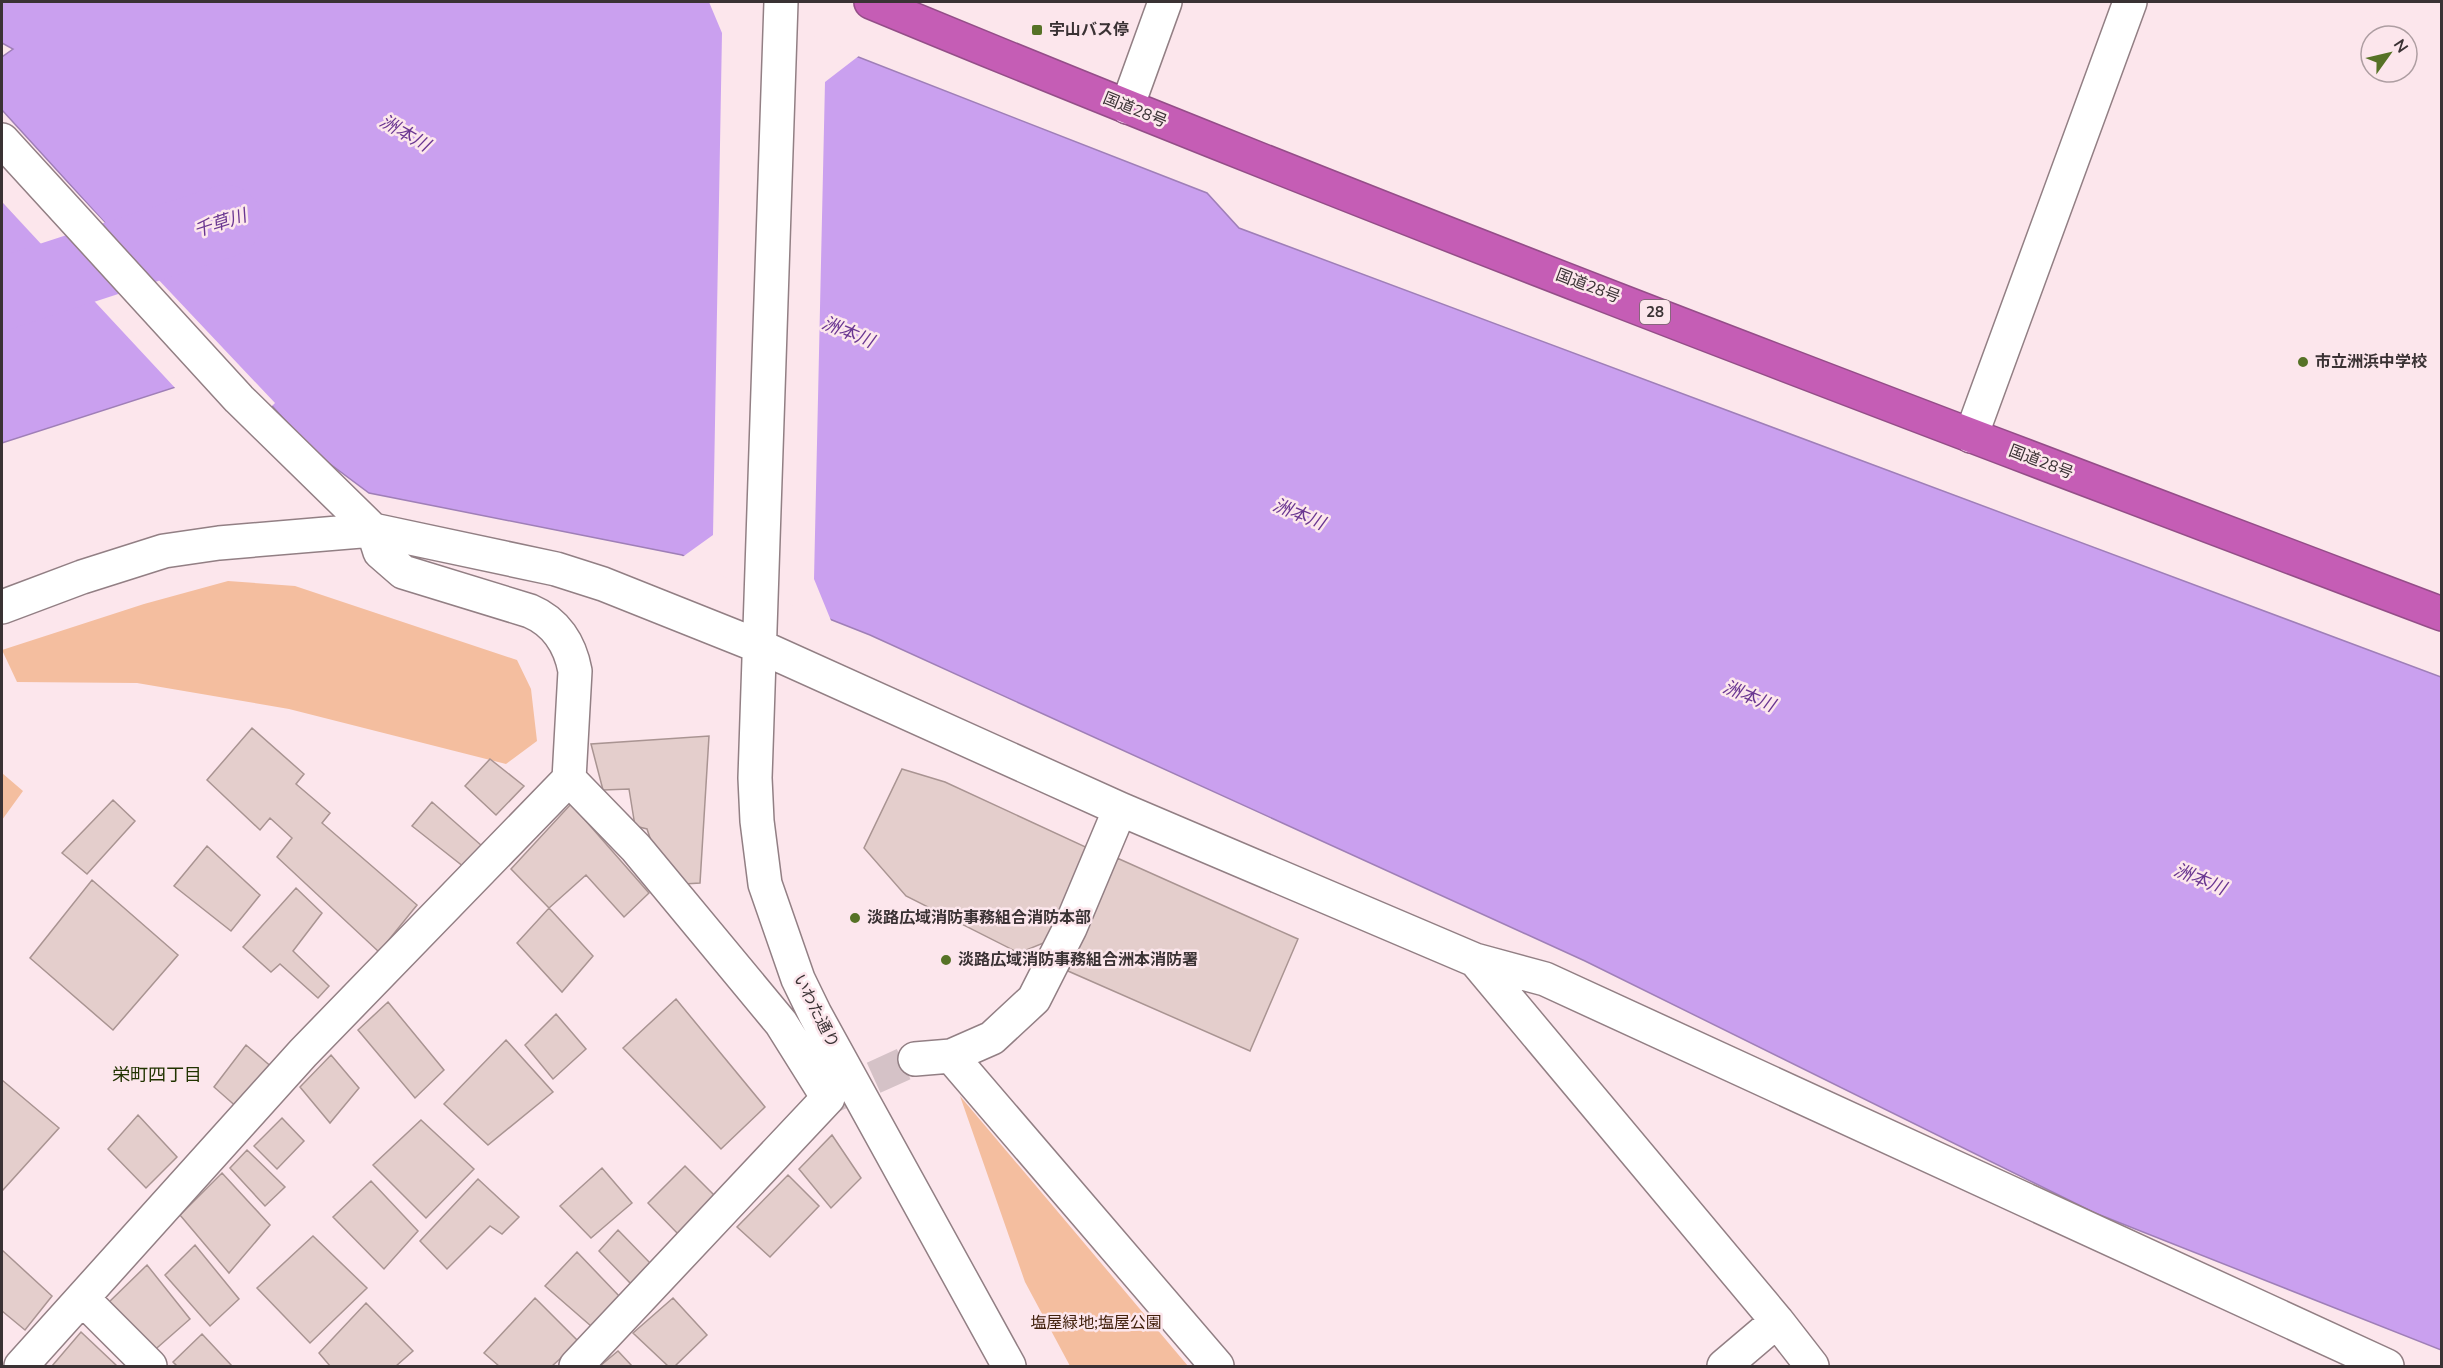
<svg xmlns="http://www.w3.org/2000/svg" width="2443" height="1368" viewBox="0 0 2443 1368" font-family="'Nunito Sans','Noto Sans JP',sans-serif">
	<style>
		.green { fill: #f4be9f }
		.water { fill: #caa0ef; stroke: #9f7fb7; stroke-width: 1.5 }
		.pier { fill: #fce6ec }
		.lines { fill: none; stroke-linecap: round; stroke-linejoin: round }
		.river { stroke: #caa0ef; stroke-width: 72 }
		.building { fill: #e4cecc; stroke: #a99492; stroke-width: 1.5 }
		.minor-tunnel { stroke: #d5c2c7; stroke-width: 33; stroke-dasharray: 33 16; stroke-linecap: butt }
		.minor-casing { stroke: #927f84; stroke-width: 36 }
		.highway-casing { stroke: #944e88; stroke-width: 36 }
		.minor { stroke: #fff; stroke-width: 33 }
		.highway { stroke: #c55db5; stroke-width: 33 }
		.poi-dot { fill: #567226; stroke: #fce6ec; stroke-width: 2 }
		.labels { text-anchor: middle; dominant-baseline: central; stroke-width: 5; stroke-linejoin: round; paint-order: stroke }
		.shield { fill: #fce6ec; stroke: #74686b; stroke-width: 1.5 }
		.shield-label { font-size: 15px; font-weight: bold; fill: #3a3234 }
		.poi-label { font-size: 16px; font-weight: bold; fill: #3a3234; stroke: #fce6ec; text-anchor: start }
		.street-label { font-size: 16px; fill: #3a3234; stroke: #fce6ec }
		.park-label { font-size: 16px; fill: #42210d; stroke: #fce6ec }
		.water-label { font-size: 18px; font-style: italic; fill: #6a3691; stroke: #fce6ec }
		.neighbourhood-label { font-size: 18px; fill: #213300; stroke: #fce6ec }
	</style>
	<rect width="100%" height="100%" fill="#fce6ec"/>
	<path class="green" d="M 228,581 L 295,586 L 517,660 L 531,689 L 537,741 L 506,764 L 289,709 L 137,683 L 17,682 L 2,650 L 144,604 Z
		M 2,773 L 23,791 L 2,820 Z
		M 960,1096 L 1188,1366 L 1070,1366 L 1025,1282 Z"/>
	<path class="water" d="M 2,2 L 726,2 L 825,44 L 1207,193 L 1239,228 L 2441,677 L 2441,1350 L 2095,1213 L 1585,961 L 870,635 L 799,607 L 682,555 L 369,493 L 314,452 L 2,110 L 2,57 L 13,49 L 2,43 Z
		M 2,201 L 179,386 L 2,443 Z"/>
	<path class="pier" d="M 709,2 L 733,2 L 860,55 L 825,82 L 814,579 L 832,623 L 681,558 L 713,535 L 722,33 Z
		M 2,114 L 275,403 L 270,408 Z
		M 2,198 L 181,384 L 181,388 L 177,390 L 2,202 Z"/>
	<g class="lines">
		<path class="river" d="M 2,294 L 226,221"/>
	</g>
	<path class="building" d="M 252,728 L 304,774 L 296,784 L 330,813 L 322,823 L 417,905 L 379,952 L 277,857 L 292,838 L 270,818 L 260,830 L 207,780 Z
		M 709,736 L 700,883 L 684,884 L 656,856 L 647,829 L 635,826 L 629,789 L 603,790 L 591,744 Z
		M 490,759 L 524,786 L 496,815 L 465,786 Z
		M 902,769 L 945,782 L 1090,849 L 1051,940 L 1019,953 L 906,896 L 864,848 Z
		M 113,800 L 135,821 L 87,874 L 62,853 Z
		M 432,802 L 482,846 L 464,867 L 412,826 Z
		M 571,804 L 649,893 L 624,917 L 586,875 L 549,908 L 511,869 Z
		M 207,846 L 260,895 L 231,931 L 174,886 Z
		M 1117,858 L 1298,939 L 1250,1051 L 1068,971 Z
		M 92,880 L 178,955 L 113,1030 L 30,958 Z
		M 296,888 L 322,913 L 293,951 L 329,986 L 318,998 L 280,964 L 271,972 L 243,947 Z
		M 549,908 L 593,956 L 562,992 L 517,943 Z
		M 676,999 L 765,1107 L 721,1149 L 623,1048 Z
		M 388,1002 L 444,1070 L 415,1098 L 358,1030 Z
		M 556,1014 L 586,1049 L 553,1079 L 525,1045 Z
		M 506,1040 L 553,1092 L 488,1145 L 444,1104 Z
		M 246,1045 L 274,1069 L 239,1109 L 214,1087 Z
		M 331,1055 L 359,1088 L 330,1123 L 300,1087 Z
		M 2,1080 L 59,1128 L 2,1191 Z
		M 138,1115 L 177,1157 L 146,1188 L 108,1149 Z
		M 282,1118 L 304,1141 L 277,1169 L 254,1146 Z
		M 421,1120 L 474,1169 L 426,1218 L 373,1165 Z
		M 832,1135 L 861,1178 L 831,1208 L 799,1169 Z
		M 247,1150 L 285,1187 L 265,1206 L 230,1168 Z
		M 685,1166 L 716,1197 L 679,1235 L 648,1203 Z
		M 602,1168 L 632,1203 L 591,1238 L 560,1206 Z
		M 222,1173 L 270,1225 L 229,1273 L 180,1215 Z
		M 788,1175 L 819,1206 L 770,1257 L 737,1227 Z
		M 478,1179 L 519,1217 L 502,1234 L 490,1226 L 447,1269 L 420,1241 Z
		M 371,1181 L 418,1231 L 384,1269 L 333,1217 Z
		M 618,1230 L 652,1265 L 634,1287 L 599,1251 Z
		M 313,1236 L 367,1288 L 310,1343 L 257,1288 Z
		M 195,1245 L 239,1299 L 210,1326 L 165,1275 Z
		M 2,1250 L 52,1296 L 25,1330 L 2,1311 Z
		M 577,1252 L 620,1297 L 591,1326 L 545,1286 Z
		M 147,1265 L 190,1319 L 150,1354 L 105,1306 Z
		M 535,1298 L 579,1342 L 552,1366 L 499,1366 L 484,1353 Z
		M 673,1298 L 707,1335 L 675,1366 L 668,1366 L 633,1333 Z
		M 366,1303 L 413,1351 L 396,1366 L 330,1366 L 319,1353 Z
		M 81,1332 L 117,1366 L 52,1366 Z
		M 202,1334 L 232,1366 L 177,1366 L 173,1362 Z
		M 618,1351 L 632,1366 L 600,1366 Z"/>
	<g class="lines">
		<path class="minor-tunnel" d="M 829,1098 L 915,1059"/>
		<g class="minor-casing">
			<path id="minor" d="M 781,2 L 755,778 L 757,821 L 765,884 L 798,979 L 815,1014 L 1009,1366
				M 1127,107 L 1165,2
				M 2,140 L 239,399 L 373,530 L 380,552 L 403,572 L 530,611 C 556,622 570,644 575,671 L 569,779 L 303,1053 L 21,1366
				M 1971,436 L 2130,2
				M 2,607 L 82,577 L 164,551 L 219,543 L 373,530 L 556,569 L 603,584 L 761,647 L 1120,809 L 1475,960 L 1545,979 L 2387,1366
				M 569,779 L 636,848 L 781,1023 L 828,1098 L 576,1366
				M 1475,960 L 1777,1321 L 1812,1366
				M 951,1056 L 1217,1366
				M 915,1059 L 951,1056 L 992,1038 L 1034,999 L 1070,928 L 1120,809
				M 83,1299 L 150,1366
				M 1724,1366 L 1777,1321"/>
		</g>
		<g class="highway-casing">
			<path id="highway" d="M 871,2 C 1390,217 1916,415 2442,614"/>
		</g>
		<use href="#minor" class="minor"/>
		<use href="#highway" class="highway"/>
	</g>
	<g class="poi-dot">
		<rect x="1031" y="24" width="12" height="12" rx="3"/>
		<circle cx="2303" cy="362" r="6"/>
		<circle cx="855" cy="918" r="6"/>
		<circle cx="946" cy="960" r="6"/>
	</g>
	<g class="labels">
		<rect class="shield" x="1640" y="300" width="30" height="24" rx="4.5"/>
		<g class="shield-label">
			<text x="1655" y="312">28</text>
		</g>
		<g class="poi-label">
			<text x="1049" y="30">宇山バス停</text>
			<text x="2315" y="362">市立洲浜中学校</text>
			<text x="867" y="918">淡路広域消防事務組合消防本部</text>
			<text x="958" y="960">淡路広域消防事務組合洲本消防署</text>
		</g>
		<g class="street-label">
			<text transform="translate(1135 110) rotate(22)">国道28号</text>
			<text transform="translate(1588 286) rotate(21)">国道28号</text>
			<text transform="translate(2041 462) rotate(21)">国道28号</text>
			<text transform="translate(816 1011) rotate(63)">いわた通り</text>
		</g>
		<g class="park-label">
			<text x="1096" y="1323">塩屋緑地;塩屋公園</text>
		</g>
		<g class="water-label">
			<text transform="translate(405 133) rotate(30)">洲本川</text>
			<text transform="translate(220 223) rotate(-18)">千草川</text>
			<text transform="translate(848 332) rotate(22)">洲本川</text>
			<text transform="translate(1299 514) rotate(22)">洲本川</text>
			<text transform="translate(1749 696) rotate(22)">洲本川</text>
			<text transform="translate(2200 879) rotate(22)">洲本川</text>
		</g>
		<g class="neighbourhood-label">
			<text x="157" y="1075">栄町四丁目</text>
		</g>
	</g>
	<rect width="2443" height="1368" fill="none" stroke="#3a3234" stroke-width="6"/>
	<g transform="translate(2389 54) rotate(56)"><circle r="28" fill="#fce6ec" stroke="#ae9ea2" stroke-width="1.5"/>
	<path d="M0-4.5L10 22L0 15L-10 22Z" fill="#567226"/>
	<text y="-9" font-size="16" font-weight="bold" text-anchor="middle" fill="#3a3234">N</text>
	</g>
</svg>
